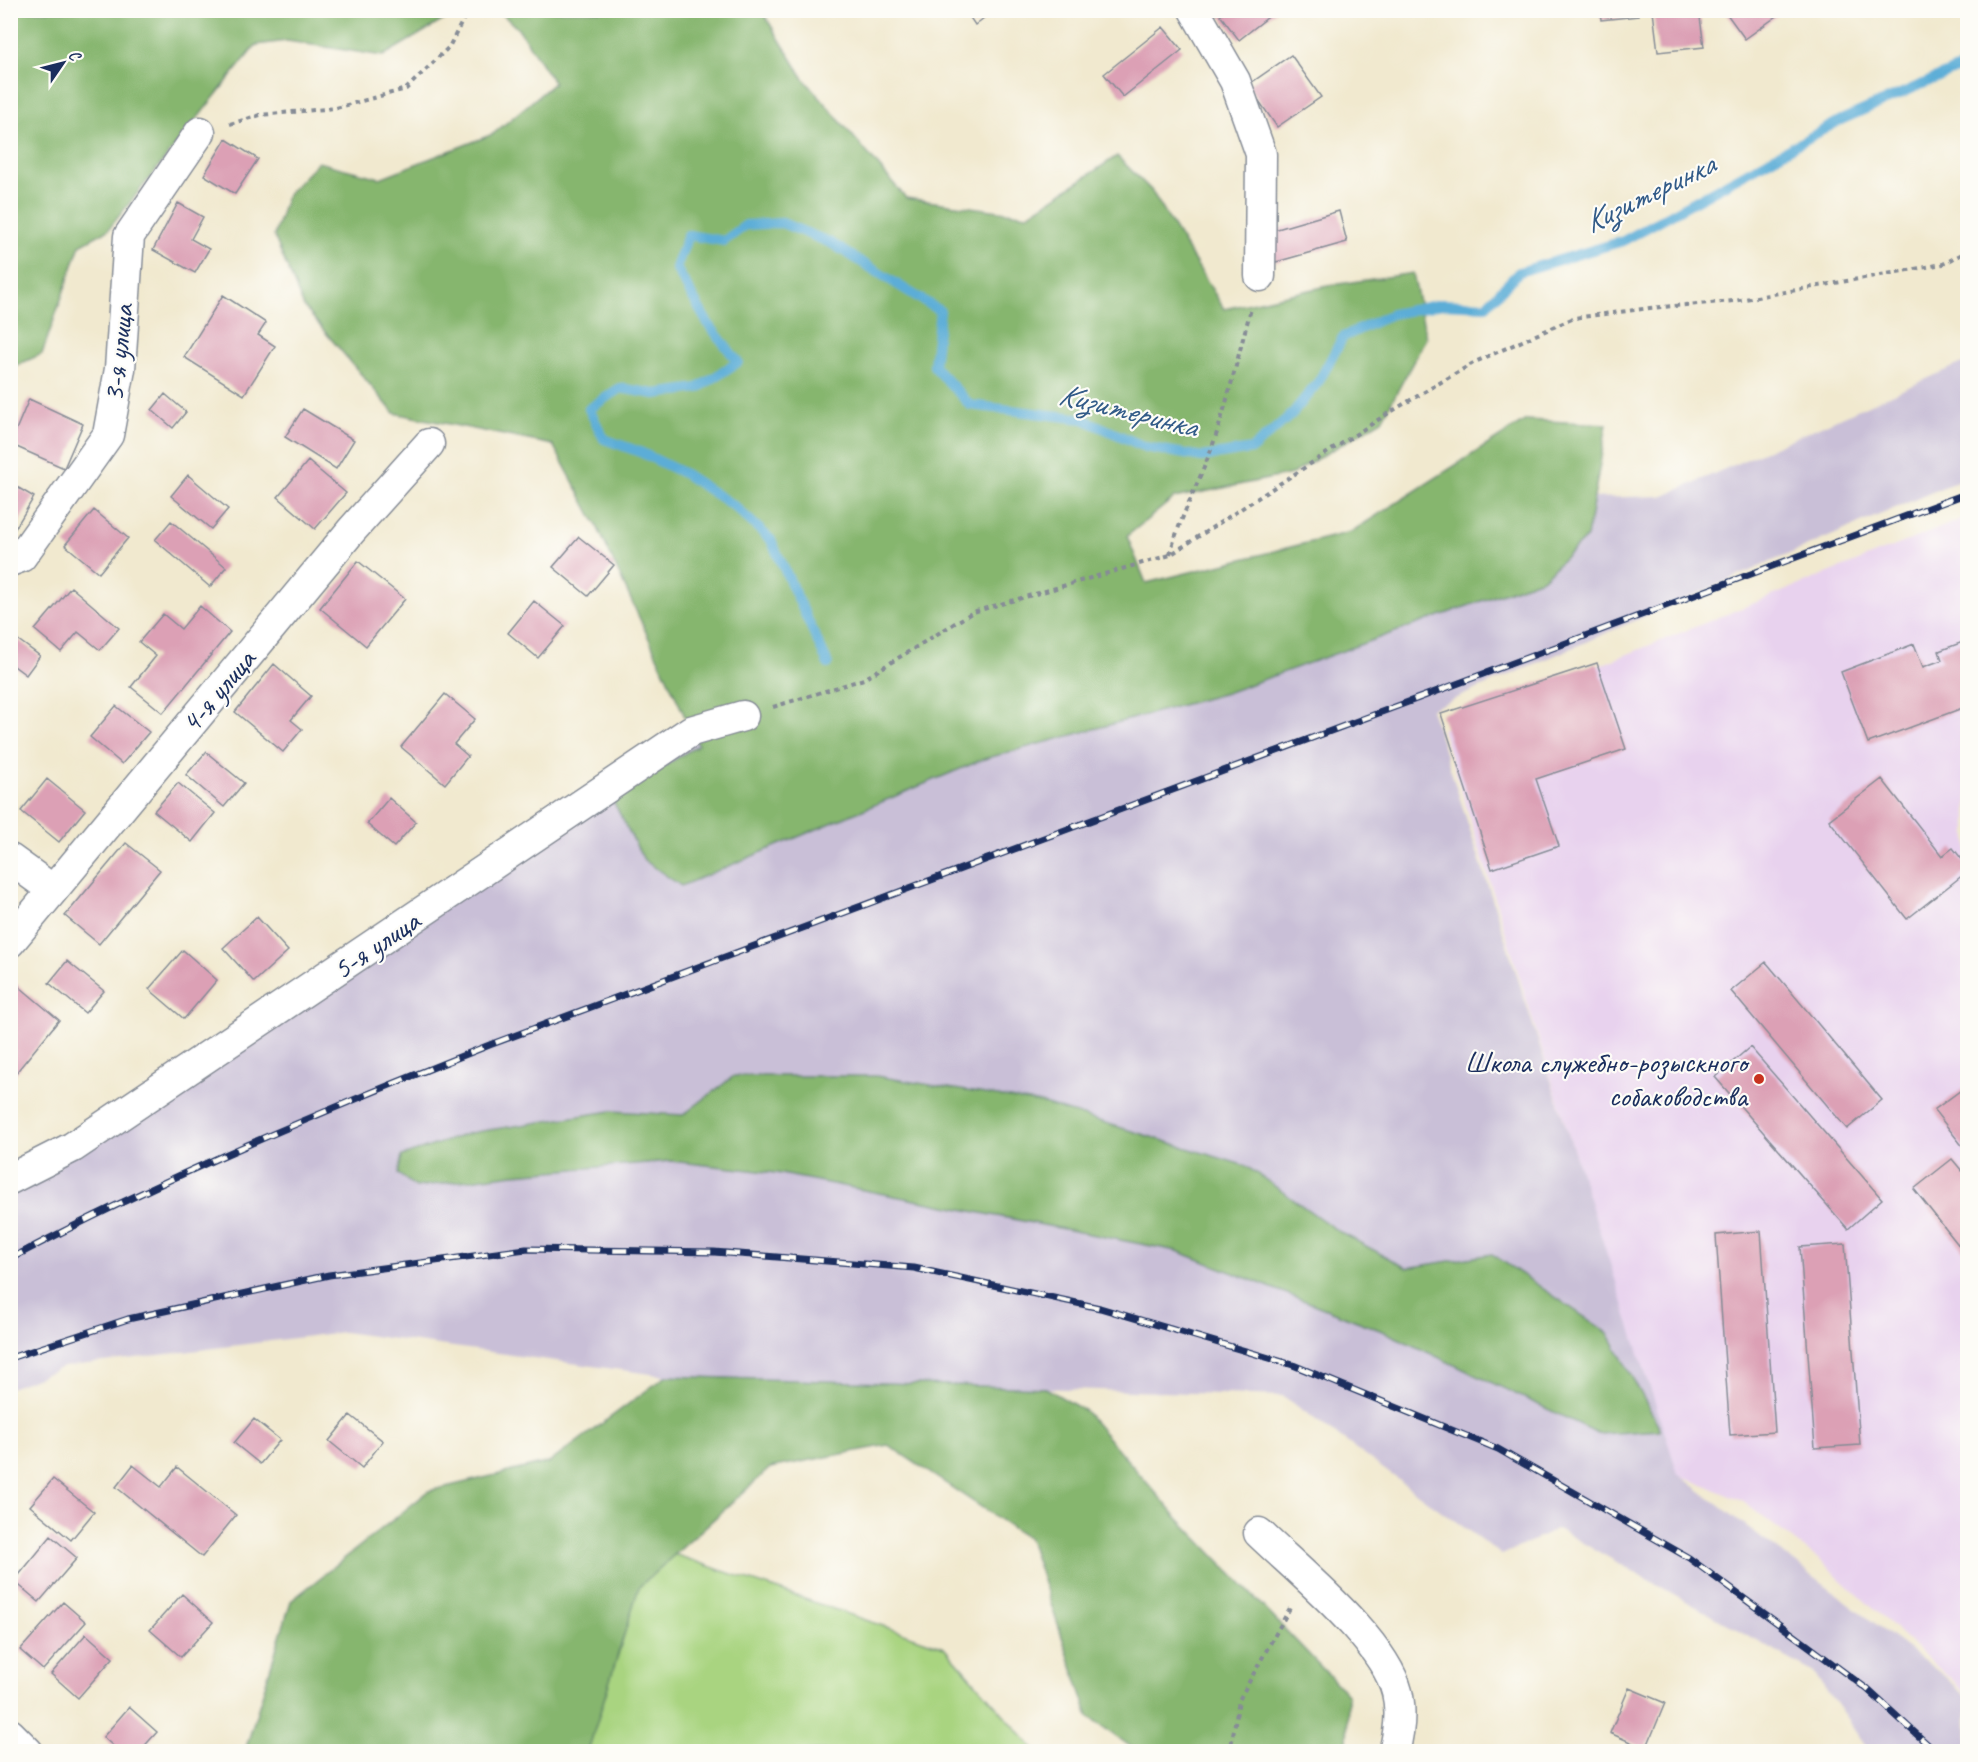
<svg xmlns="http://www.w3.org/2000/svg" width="1978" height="1762" viewBox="0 0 1978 1762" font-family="Caveat,sans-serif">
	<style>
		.built { fill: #e8d2ee }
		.industrial { fill: #c9bfd7 }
		.green { fill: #a9d480; stroke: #62826f; stroke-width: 1.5 }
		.forest { fill: #86b66e; stroke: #507266; stroke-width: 1.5 }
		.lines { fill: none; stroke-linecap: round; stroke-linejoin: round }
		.stream { stroke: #5cadd7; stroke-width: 10 }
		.building { fill: #dca0b5 }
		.minor-casing { stroke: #868c96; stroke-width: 33 }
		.path { stroke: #868c96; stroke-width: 4; stroke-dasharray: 4.5 4.5; stroke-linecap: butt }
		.minor { stroke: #fff; stroke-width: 30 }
		.rail-casing { stroke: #1b2f5e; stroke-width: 7 }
		.rail { stroke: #fdfcf7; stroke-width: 4.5; stroke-dasharray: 14; stroke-linecap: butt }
		.poi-dot { fill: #c8321e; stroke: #fdfcf7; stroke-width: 2 }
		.labels { text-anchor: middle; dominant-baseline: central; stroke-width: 4.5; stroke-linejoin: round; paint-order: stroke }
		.street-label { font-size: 30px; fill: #1b2f5e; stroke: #fdfcf7 }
		.poi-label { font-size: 30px; fill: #1b2f5e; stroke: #fdfcf7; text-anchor: end }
		.water-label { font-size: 32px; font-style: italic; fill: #325b88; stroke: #fdfcf7 }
	</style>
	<rect width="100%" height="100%" fill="#fdfcf7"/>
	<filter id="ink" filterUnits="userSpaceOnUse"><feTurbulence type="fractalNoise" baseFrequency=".0167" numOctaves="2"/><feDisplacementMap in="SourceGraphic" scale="12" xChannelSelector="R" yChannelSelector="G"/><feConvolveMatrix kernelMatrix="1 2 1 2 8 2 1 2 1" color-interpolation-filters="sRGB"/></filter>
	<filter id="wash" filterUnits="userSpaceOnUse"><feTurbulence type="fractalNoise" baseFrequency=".008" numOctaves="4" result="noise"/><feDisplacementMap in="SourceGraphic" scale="24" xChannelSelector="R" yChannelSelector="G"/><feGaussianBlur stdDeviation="1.35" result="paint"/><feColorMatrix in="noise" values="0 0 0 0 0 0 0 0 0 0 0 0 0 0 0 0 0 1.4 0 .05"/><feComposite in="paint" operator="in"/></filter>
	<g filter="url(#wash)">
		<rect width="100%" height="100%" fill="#f1e9cf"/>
		<path class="built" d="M 1967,517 L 1967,1694 L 1822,1562 L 1742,1501 L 1674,1473 L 1442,729 Z"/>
		<path class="industrial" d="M 1967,361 L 1967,477 L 1431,709 L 1678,1474 L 1943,1675 L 1967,1697 L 1967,1751 L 1869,1751 L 1814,1673 L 1558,1529 L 1502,1555 L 1283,1396 L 666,1376 L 343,1332 L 63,1367 L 11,1388 L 11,1187 L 679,744 L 1447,502 L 1664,496 Z"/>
		<path class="green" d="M 569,1518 L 944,1647 L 1036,1751 L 504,1752 Z"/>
		<path class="forest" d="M 10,11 L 459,11 L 383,56 L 287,41 L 256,45 L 108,230 L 80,245 L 42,354 L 13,367 L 10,365 Z
			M 499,11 L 762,11 L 804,79 L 906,198 L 1028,215 L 1117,156 L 1151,190 L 1224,309 L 1332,285 L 1413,273 L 1426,338 L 1382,420 L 1292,474 L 1174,498 L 1127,536 L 1146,583 L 1351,532 L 1526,420 L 1607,424 L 1587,537 L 1542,579 L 1226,693 L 984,759 L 681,886 L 644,860 L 612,799 L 698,745 L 596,524 L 553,445 L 394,413 L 304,307 L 274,236 L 287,195 L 318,162 L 380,178 L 493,134 L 554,83 L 520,31 Z
			M 734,1076 L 876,1076 L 1040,1103 L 1246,1166 L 1338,1231 L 1407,1268 L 1492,1254 L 1608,1333 L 1661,1430 L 1600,1434 L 1385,1332 L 1177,1251 L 776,1173 L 671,1161 L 514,1174 L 416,1187 L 398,1174 L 402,1156 L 470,1133 L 611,1111 L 683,1115 Z
			M 666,1376 L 1046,1388 L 1085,1411 L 1175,1515 L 1348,1695 L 1347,1751 L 1137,1751 L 1089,1717 L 1029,1539 L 888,1445 L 770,1468 L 639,1587 L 588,1751 L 245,1751 L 291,1601 L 429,1491 L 550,1462 Z"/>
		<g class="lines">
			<path class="stream" d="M 828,664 L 771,540 L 734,506 L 683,473 L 640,452 L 604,439 L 589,409 L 620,388 L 655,394 L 698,388 L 738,362 L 707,322 L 676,268 L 688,235 L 724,241 L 746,225 L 782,223 L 831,243 L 940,311 L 934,366 L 970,405 L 1083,419 L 1145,447 L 1202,457 L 1252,449 L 1292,414 L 1319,381 L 1343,337 L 1392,314 L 1442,304 L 1486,306 L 1519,272 L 1623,241 L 1841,120 L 1968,64"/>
		</g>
		<g id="blocks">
			<path class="building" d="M 965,10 L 994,10 L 975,25 Z
				M 1226,10 L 1277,10 L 1239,40 L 1220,15 Z
				M 1397,10 L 1418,10 L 1418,11 L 1399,16 Z
				M 1600,10 L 1637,10 L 1638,16 L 1601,20 Z
				M 1699,10 L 1704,47 L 1658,52 L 1653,11 Z
				M 1724,10 L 1773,10 L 1777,16 L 1745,39 Z
				M 1163,27 L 1182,50 L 1123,97 L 1104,74 Z
				M 1291,55 L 1321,97 L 1277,127 L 1248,85 Z
				M 226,139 L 258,159 L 235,194 L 204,175 Z
				M 178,203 L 203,217 L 191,239 L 209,249 L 195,273 L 153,250 Z
				M 1339,211 L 1347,242 L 1276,262 L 1267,232 Z
				M 223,295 L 266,323 L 258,335 L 275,346 L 244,395 L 184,357 Z
				M 165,394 L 186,412 L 173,428 L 152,410 Z
				M 29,399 L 83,424 L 64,468 L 10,444 Z
				M 303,409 L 354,440 L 336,469 L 285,437 Z
				M 308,461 L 346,493 L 315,529 L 278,497 Z
				M 188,475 L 228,509 L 211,529 L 171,496 Z
				M 10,483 L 34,497 L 10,537 Z
				M 94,510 L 128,538 L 99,573 L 65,545 Z
				M 171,521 L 226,567 L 210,587 L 155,540 Z
				M 579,537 L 614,565 L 588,596 L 553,567 Z
				M 358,561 L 405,599 L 366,646 L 320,608 Z
				M 71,587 L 119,628 L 100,650 L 78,632 L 61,652 L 35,630 Z
				M 534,601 L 565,626 L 538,658 L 508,633 Z
				M 200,606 L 230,632 L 163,713 L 131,687 L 156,656 L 139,642 L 163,614 L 181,629 Z
				M 10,634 L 40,656 L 26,675 L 10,663 Z
				M 1968,640 L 1968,706 L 1868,743 L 1841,672 L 1914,644 L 1923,667 L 1942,660 L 1939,651 Z
				M 1597,663 L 1626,749 L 1536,779 L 1559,846 L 1492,869 L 1441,714 Z
				M 274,664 L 311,696 L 291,720 L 302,729 L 283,752 L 235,712 Z
				M 445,694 L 475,719 L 454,744 L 468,756 L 445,784 L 401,747 Z
				M 116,706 L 149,732 L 122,764 L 90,737 Z
				M 206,752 L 244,783 L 224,807 L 186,775 Z
				M 47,779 L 85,810 L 59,842 L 21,811 Z
				M 1882,779 L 1942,856 L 1953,848 L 1968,867 L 1968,871 L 1907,919 L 1829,820 Z
				M 178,783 L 215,813 L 192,842 L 154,811 Z
				M 389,798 L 416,822 L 394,847 L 367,824 Z
				M 126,843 L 160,870 L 99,944 L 65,916 Z
				M 257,917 L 288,951 L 254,982 L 223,948 Z
				M 183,950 L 217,980 L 184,1019 L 149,989 Z
				M 67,961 L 104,991 L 85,1013 L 49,983 Z
				M 1766,962 L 1882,1100 L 1847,1129 L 1731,991 Z
				M 14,982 L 59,1020 L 15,1074 L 10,1070 L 10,986 Z
				M 1750,1047 L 1882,1199 L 1848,1229 L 1715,1077 Z
				M 1968,1085 L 1968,1153 L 1934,1110 Z
				M 1952,1159 L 1968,1178 L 1968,1257 L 1914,1189 Z
				M 1761,1231 L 1775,1432 L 1730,1435 L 1716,1235 Z
				M 1845,1244 L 1860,1445 L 1815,1448 L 1800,1247 Z
				M 350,1415 L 383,1441 L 362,1468 L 329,1441 Z
				M 254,1419 L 280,1440 L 260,1464 L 234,1443 Z
				M 133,1465 L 161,1487 L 177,1467 L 236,1515 L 202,1557 L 116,1487 Z
				M 53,1479 L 94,1512 L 71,1540 L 30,1506 Z
				M 51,1536 L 77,1558 L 39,1602 L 14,1581 Z
				M 182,1594 L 213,1622 L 181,1657 L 150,1630 Z
				M 63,1602 L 86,1622 L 43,1670 L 20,1650 Z
				M 86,1634 L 113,1658 L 78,1698 L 51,1674 Z
				M 1629,1688 L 1665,1703 L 1646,1749 L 1610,1733 Z
				M 129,1707 L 157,1732 L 139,1752 L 120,1752 L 103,1737 Z"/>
		</g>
	</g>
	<g filter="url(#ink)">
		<use href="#blocks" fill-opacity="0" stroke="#868c96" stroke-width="1.5"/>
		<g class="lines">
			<g class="minor-casing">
				<path id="minor" d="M 1194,10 L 1235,81 L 1261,154 L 1260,276
					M 10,561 L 21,557 L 108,435 L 120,369 L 129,236 L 200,132
					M 10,859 L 53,890
					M 10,942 L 351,531 L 429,444
					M 10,1179 L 73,1147 L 691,731 L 743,716
					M 1259,1533 C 1298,1571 1384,1640 1397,1692 C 1402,1712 1399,1733 1394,1752
					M 10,1734 L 28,1752"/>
			</g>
			<path class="path" d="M 230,124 L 260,115 L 336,108 L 406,89 L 449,47 L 468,10
				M 1170,554 C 1180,517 1199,483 1212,447 C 1228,402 1238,355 1251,309
				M 773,707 L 864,679 L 973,612 L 1170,555 L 1387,414 L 1475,362 L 1574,318 L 1650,308 L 1734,301 L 1943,264 L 1968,251
				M 1230,1752 L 1239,1700 L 1290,1608"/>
			<use href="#minor" class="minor"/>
			<g class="rail-casing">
				<path id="rail" d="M 10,1259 C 166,1176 328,1109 492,1044 L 1968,493
					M 10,1358 L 128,1319 L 329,1275 L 526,1249 L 714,1252 L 914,1268 L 1100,1308 L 1293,1365 L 1498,1449 L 1689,1558 L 1867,1689 L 1936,1752"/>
			</g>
			<use href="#rail" class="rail"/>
		</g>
	</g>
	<circle class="poi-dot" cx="1759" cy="1079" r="6"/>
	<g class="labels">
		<g class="street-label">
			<text transform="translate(118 353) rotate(-84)">3-я улица</text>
			<text transform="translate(218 691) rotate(-50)">4-я улица</text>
			<text transform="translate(376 945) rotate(-34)">5-я улица</text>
		</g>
		<g class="poi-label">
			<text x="1747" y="1062">Школа служебно-розыскного<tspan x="1747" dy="34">собаководства</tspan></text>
		</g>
		<g class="water-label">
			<text transform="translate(1649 193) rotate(-26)">Кизитеринка</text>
			<text transform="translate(1128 410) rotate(14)">Кизитеринка</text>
		</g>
	</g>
	<rect width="1978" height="1762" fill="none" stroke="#fdfcf7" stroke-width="36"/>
	<g transform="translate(63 63) rotate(55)" stroke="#fdfcf7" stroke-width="4.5" paint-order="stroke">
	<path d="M0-4.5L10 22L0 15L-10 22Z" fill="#1b2f5e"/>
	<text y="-9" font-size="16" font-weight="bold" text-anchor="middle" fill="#1b2f5e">С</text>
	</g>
</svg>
